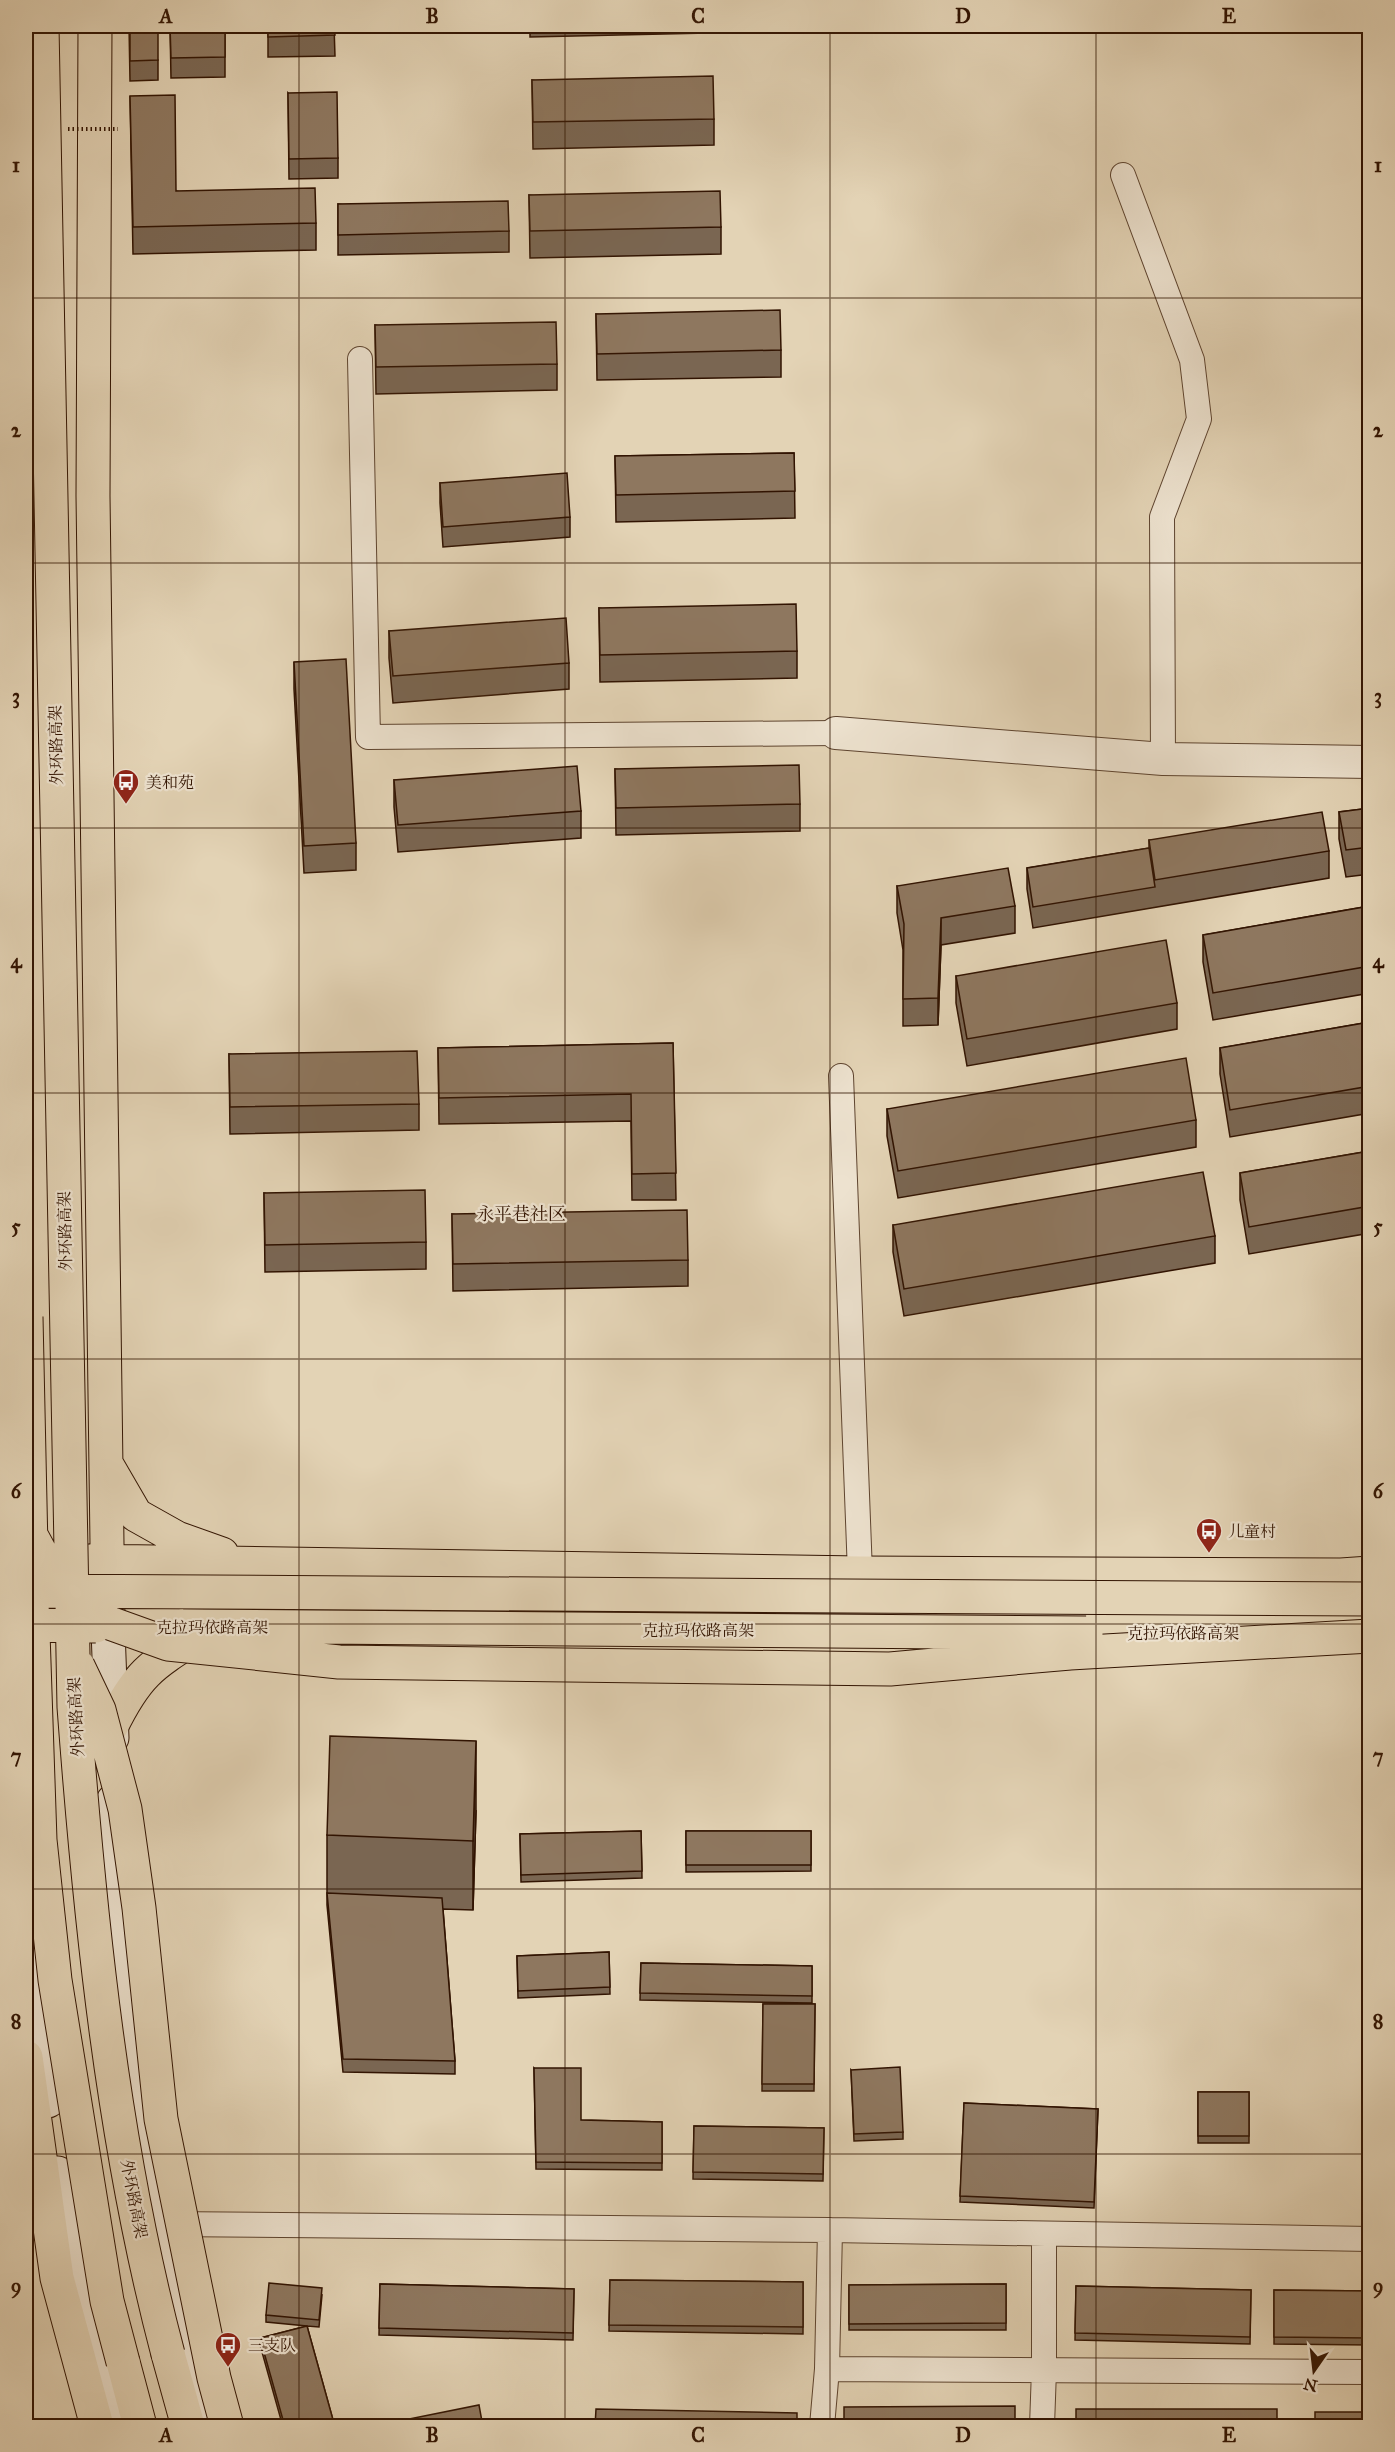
<svg xmlns="http://www.w3.org/2000/svg" width="1395" height="2452" viewBox="0 0 1395 2452" font-family="'IM FELL Great Primer','Noto Serif SC',serif">
	<style>
		.lines { fill: none; stroke-linecap: round; stroke-linejoin: round }
		.minor-casing { stroke: #5e442f; stroke-width: 26 }
		.tertiary-casing { stroke: #5e442f; stroke-width: 34 }
		.secondary-casing { stroke: #321402; stroke-width: 35 }
		.primary-casing { stroke: #321402; stroke-width: 35 }
		.trunk-casing { stroke: #321402; stroke-width: 35 }
		.minor { stroke: #ede2cf; stroke-width: 24 }
		.tertiary { stroke: #ede2cf; stroke-width: 32 }
		.secondary { stroke: #ede2cf; stroke-width: 33 }
		.primary { stroke: #e3d3b5; stroke-width: 33 }
		.trunk { stroke: #e3d3b5; stroke-width: 33 }
		.trunk-bridge-casing { stroke: #321402; stroke-width: 35; stroke-linecap: butt }
		.path-bridge { stroke: #321402; stroke-width: 4; stroke-dasharray: 1.5 3; stroke-linecap: butt }
		.trunk-bridge { stroke: #e3d3b5; stroke-width: 33 }
		.wall { fill: #7a6652; stroke: #321402; stroke-width: 1.5 }
		.shaded-wall { fill: #635342; stroke: #321402; stroke-width: 1.5 }
		.building { fill: #8e775f; stroke: #321402; stroke-width: 1.5 }
		.grid { fill: none; stroke: #321402; stroke-width: 1.5; stroke-opacity: 0.55 }
		.labels { text-anchor: middle; dominant-baseline: central; stroke-width: 4.5; stroke-linejoin: round; paint-order: stroke }
		.street-label { font-size: 16px; fill: #321402; stroke: #ede2cf }
		.poi-label { font-size: 16px; fill: #321402; stroke: #ede2cf; text-anchor: start }
		.neighbourhood-label { font-size: 18px; fill: #321402; stroke: #ede2cf }
		.neatline { fill: none; stroke: #321402; stroke-width: 2 }
		.grid-label { font-size: 20px; text-anchor: middle; font-weight: bold; fill: #321402 }
	</style>
	<rect width="100%" height="100%" fill="#e3d3b5"/>
	<filter id="stains"><feTurbulence type="fractalNoise" baseFrequency=".00333" numOctaves="4"/><feColorMatrix values="0 0 0 0 .2 0 0 0 0 .09 0 0 0 0 .02 0 0 0 .5 -.17"/></filter>
	<radialGradient id="worn" r=".72"><stop offset=".6" stop-color="#630" stop-opacity="0"/><stop offset="1" stop-color="#630" stop-opacity=".3"/></radialGradient>
	<g class="lines">
		<g class="minor-casing">
			<path id="minor" d="M 1123,175 L 1192,360 L 1199,419 L 1162,517 L 1163,759
				M 360,359 L 368,737 L 836,733
				M 841,1076 L 860,1573
				M 166,2224 L 830,2230 L 1370,2239
				M 827,2369 L 1370,2372
				M 822,2426 L 827,2369 L 830,2230
				M 1042,2426 L 1044,2370 L 1044,2234"/>
		</g>
		<g class="tertiary-casing">
			<path id="tertiary" d="M 836,733 L 1163,759 L 1370,762"/>
		</g>
		<g class="secondary-casing">
			<path id="secondary" d="M 108,1630 L 112,1738
				M 113,1801 L 114,1853 L 155,2224 L 208,2426
				M 26,1925 L 48,2101
				M 58,2173 L 61,2202 L 115,2426"/>
		</g>
		<g class="primary-casing">
			<path id="primary" d="M 95,26 L 93,496 L 108,1619
				M 107,1465 L 136,1515 L 177,1538 L 222,1554
				M 87,1561 L 860,1573 L 1341,1575 L 1370,1573"/>
		</g>
		<g class="trunk-casing">
			<path id="trunk" d="M 111,1727 C 137,1674 150,1666 199,1635
				M 26,2057 L 57,2278 L 97,2426
				M 168,2354 L 188,2426
				M 123,2362 L 140,2426"/>
		</g>
		<use href="#minor" class="minor"/>
		<use href="#tertiary" class="tertiary"/>
		<use href="#secondary" class="secondary"/>
		<use href="#primary" class="primary"/>
		<use href="#trunk" class="trunk"/>
		<g class="trunk-bridge-casing">
			<path id="trunk-bridge" d="M 42,26 L 74,1707 C 90,1922 113,2146 168,2354
				M 26,1317 L 31,1549
				M 26,1526 L 51,1572 L 104,1621 L 168,1644 L 339,1662 L 890,1669 L 1070,1653 L 1370,1636
				M 26,1591 L 1370,1599
				M 32,1603 L 40,1840 L 55,1980 L 107,2301 L 123,2362
				M 26,1625 L 96,1626
				M 183,1626 L 1086,1633
				M 78,1666 L 99,1710 L 125,1809 L 139,1908 L 161,2119 L 214,2378 L 227,2426"/>
		</g>
		<path class="path-bridge" d="M 68,129 L 118,129"/>
		<use href="#trunk-bridge" class="trunk-bridge"/>
	</g>
	<path class="wall" d="M 129,26 L 158,60 L 158,80 L 130,81 Z
		M 170,26 L 225,26 L 225,77 L 171,78 Z
		M 268,26 L 334,26 L 335,56 L 268,57 Z
		M 530,26 L 708,26 L 708,33 L 530,37 Z
		M 532,80 L 714,119 L 714,145 L 533,149 Z
		M 288,93 L 338,158 L 338,178 L 289,179 Z
		M 130,96 L 176,191 L 316,223 L 316,250 L 133,254 Z
		M 529,195 L 721,227 L 721,254 L 530,258 Z
		M 338,204 L 509,231 L 509,252 L 338,255 Z
		M 596,314 L 781,350 L 781,377 L 597,380 Z
		M 375,325 L 557,364 L 557,390 L 376,394 Z
		M 794,453 L 795,518 L 616,522 L 615,456 Z
		M 440,483 L 570,517 L 570,537 L 443,547 L 440,503 Z
		M 599,608 L 797,651 L 797,678 L 600,682 Z
		M 389,631 L 569,663 L 569,689 L 393,703 L 389,658 Z
		M 294,662 L 356,843 L 356,870 L 304,873 L 294,689 Z
		M 615,769 L 800,804 L 800,831 L 616,835 Z
		M 394,780 L 581,811 L 581,838 L 398,852 L 394,807 Z
		M 1370,808 L 1370,874 L 1346,877 L 1339,839 L 1339,812 Z
		M 1149,840 L 1329,851 L 1329,878 L 1033,928 L 1027,889 L 1027,868 L 1149,848 Z
		M 897,886 L 1015,906 L 1015,933 L 941,945 L 938,1025 L 903,1026 L 903,950 L 897,913 Z
		M 1370,906 L 1370,993 L 1213,1020 L 1203,962 L 1203,935 Z
		M 956,976 L 1177,1003 L 1177,1029 L 967,1066 L 956,1003 Z
		M 1370,1022 L 1370,1113 L 1230,1137 L 1220,1074 L 1220,1048 Z
		M 673,1043 L 676,1200 L 632,1200 L 631,1121 L 439,1124 L 438,1048 Z
		M 229,1054 L 419,1104 L 419,1130 L 230,1134 Z
		M 887,1109 L 1196,1120 L 1196,1147 L 898,1198 L 887,1136 Z
		M 1370,1151 L 1370,1233 L 1249,1254 L 1240,1200 L 1240,1173 Z
		M 264,1193 L 426,1242 L 426,1269 L 265,1272 Z
		M 452,1214 L 688,1260 L 688,1286 L 453,1291 Z
		M 893,1225 L 1215,1236 L 1215,1263 L 904,1316 L 893,1252 Z
		M 476,1811 L 473,1910 L 443,1909 L 455,2061 L 455,2074 L 343,2072 L 327,1905 L 327,1835 Z
		M 641,1831 L 642,1878 L 521,1882 L 520,1834 Z
		M 686,1831 L 811,1831 L 811,1871 L 686,1872 Z
		M 609,1952 L 610,1994 L 518,1998 L 517,1956 Z
		M 641,1963 L 812,1966 L 812,2003 L 640,2000 Z
		M 763,2004 L 815,2004 L 814,2091 L 762,2091 Z
		M 534,2068 L 581,2120 L 662,2122 L 662,2170 L 536,2169 Z
		M 851,2070 L 903,2132 L 903,2139 L 854,2141 Z
		M 1198,2092 L 1249,2092 L 1249,2143 L 1198,2143 Z
		M 964,2103 L 1098,2109 L 1094,2208 L 960,2202 Z
		M 694,2126 L 824,2128 L 823,2181 L 693,2179 Z
		M 610,2280 L 803,2282 L 803,2334 L 609,2331 Z
		M 380,2284 L 574,2289 L 573,2340 L 379,2335 Z
		M 1006,2284 L 1006,2330 L 849,2330 L 849,2285 Z
		M 1076,2286 L 1251,2290 L 1250,2344 L 1075,2340 Z
		M 1274,2290 L 1370,2291 L 1370,2345 L 1274,2344 Z
		M 322,2295 L 319,2327 L 307,2326 L 335,2427 L 283,2427 L 260,2345 L 260,2338 L 307,2326 L 266,2322 L 266,2315 Z"/>
	<path class="shaded-wall" d="M 941,918 L 941,945 L 938,1025 L 938,998 Z
		M 476,1741 L 476,1811 L 473,1910 L 473,1841 Z"/>
	<path class="building" d="M 130,26 L 158,26 L 158,60 L 130,61 Z
		M 170,26 L 225,26 L 225,57 L 171,58 Z
		M 268,26 L 334,26 L 335,35 L 268,37 Z
		M 713,76 L 714,119 L 533,122 L 532,80 Z
		M 337,92 L 338,158 L 289,159 L 288,93 Z
		M 175,95 L 176,191 L 315,188 L 316,223 L 133,227 L 130,96 Z
		M 720,191 L 721,227 L 530,231 L 529,195 Z
		M 508,201 L 509,231 L 338,235 L 338,204 Z
		M 780,310 L 781,350 L 597,354 L 596,314 Z
		M 556,322 L 557,364 L 376,367 L 375,325 Z
		M 794,453 L 795,491 L 616,495 L 615,456 Z
		M 567,473 L 570,517 L 443,527 L 440,483 Z
		M 796,604 L 797,651 L 600,655 L 599,608 Z
		M 566,618 L 569,663 L 393,676 L 389,631 Z
		M 346,659 L 356,843 L 304,846 L 294,662 Z
		M 799,765 L 800,804 L 616,808 L 615,769 Z
		M 577,766 L 581,811 L 398,825 L 394,780 Z
		M 1370,808 L 1370,847 L 1346,850 L 1339,812 Z
		M 1322,812 L 1329,851 L 1155,880 L 1149,840 Z
		M 1149,848 L 1155,887 L 1033,907 L 1027,868 Z
		M 1008,868 L 1015,906 L 941,918 L 938,998 L 903,999 L 904,924 L 897,886 Z
		M 1370,906 L 1370,966 L 1213,993 L 1203,935 Z
		M 1166,940 L 1177,1003 L 967,1039 L 956,976 Z
		M 1370,1022 L 1370,1086 L 1230,1110 L 1220,1048 Z
		M 673,1043 L 676,1173 L 632,1174 L 631,1094 L 439,1098 L 438,1048 Z
		M 417,1051 L 419,1104 L 230,1107 L 229,1054 Z
		M 1186,1058 L 1196,1120 L 898,1171 L 887,1109 Z
		M 1370,1151 L 1370,1206 L 1249,1227 L 1240,1173 Z
		M 1203,1172 L 1215,1236 L 904,1289 L 893,1225 Z
		M 425,1190 L 426,1242 L 265,1245 L 264,1193 Z
		M 687,1210 L 688,1260 L 453,1264 L 452,1214 Z
		M 330,1736 L 476,1741 L 473,1841 L 327,1835 Z
		M 641,1831 L 642,1871 L 521,1875 L 520,1834 Z
		M 686,1831 L 811,1831 L 811,1865 L 686,1865 Z
		M 327,1893 L 442,1898 L 455,2061 L 343,2059 Z
		M 609,1952 L 610,1987 L 518,1991 L 517,1956 Z
		M 641,1963 L 812,1966 L 812,1996 L 640,1993 Z
		M 763,2004 L 815,2004 L 814,2084 L 762,2084 Z
		M 900,2067 L 903,2132 L 854,2134 L 851,2070 Z
		M 534,2068 L 581,2068 L 581,2120 L 662,2122 L 662,2163 L 536,2162 Z
		M 1198,2092 L 1249,2092 L 1249,2136 L 1198,2136 Z
		M 964,2103 L 1098,2109 L 1094,2202 L 960,2196 Z
		M 694,2126 L 824,2128 L 823,2174 L 693,2172 Z
		M 610,2280 L 803,2282 L 803,2327 L 609,2325 Z
		M 269,2283 L 322,2288 L 319,2320 L 266,2315 Z
		M 380,2284 L 574,2289 L 573,2333 L 379,2328 Z
		M 1006,2284 L 1006,2323 L 849,2324 L 849,2285 Z
		M 1076,2286 L 1251,2290 L 1250,2337 L 1075,2333 Z
		M 1274,2290 L 1370,2291 L 1370,2338 L 1274,2337 Z
		M 307,2326 L 335,2427 L 285,2427 L 260,2338 Z
		M 479,2405 L 483,2427 L 374,2427 L 374,2426 Z
		M 1015,2406 L 1015,2427 L 844,2427 L 844,2407 Z
		M 596,2409 L 797,2413 L 797,2427 L 595,2427 Z
		M 1076,2409 L 1277,2409 L 1277,2427 L 1076,2427 Z
		M 1315,2412 L 1370,2412 L 1370,2427 L 1315,2427 Z"/>
	<path class="grid" d="M 299,26 L 299,2426M 565,26 L 565,2426M 830,26 L 830,2426M 1096,26 L 1096,2426M 26,298 L 1370,298M 26,563 L 1370,563M 26,828 L 1370,828M 26,1093 L 1370,1093M 26,1359 L 1370,1359M 26,1624 L 1370,1624M 26,1889 L 1370,1889M 26,2154 L 1370,2154"/>
	<defs>
		<g id="bus-pin" transform="scale(1.35)"><path d="M0 17L-7.5 6A9.5 9.5 0 1 1 7.5 6Z" fill="#8f2418" stroke="#ede2cf"/><path d="M-5-6H5V4H4V6H2V4H-2V6H-4V4H-5ZM-3.5-4V0h7V-4ZM-3.5 1.2v1.5H-2V1.2ZM2 1.2v1.5H3.5V1.2Z" fill="#fff"/></g>
	</defs>
	<g fill-rule="evenodd">
		<use href="#bus-pin" x="126" y="782"/>
		<use href="#bus-pin" x="1209" y="1531"/>
		<use href="#bus-pin" x="228" y="2345"/>
	</g>
	<g class="labels">
		<g class="street-label">
			<text transform="translate(56 745) rotate(-91)">外环路高架</text>
			<text transform="translate(65 1231) rotate(-91)">外环路高架</text>
			<text x="212" y="1627">克拉玛依路高架</text>
			<text x="698" y="1630">克拉玛依路高架</text>
			<text x="1183" y="1633">克拉玛依路高架</text>
			<text transform="translate(76 1717) rotate(-93)">外环路高架</text>
			<text transform="translate(134 2199) rotate(79)">外环路高架</text>
		</g>
		<g class="poi-label">
			<text x="146" y="782">美和苑</text>
			<text x="1228" y="1531">儿童村</text>
			<text x="248" y="2345">三支队</text>
		</g>
		<g class="neighbourhood-label">
			<text x="521" y="1214">永平巷社区</text>
		</g>
	</g>
	<rect width="1395" height="2452" fill="none" stroke="#e3d3b5" stroke-width="66"/>
	<g transform="translate(1314 2371) rotate(194)" stroke="#ede2cf" stroke-width="4.5" paint-order="stroke">
	<path d="M0-4.5L10 22L0 15L-10 22Z" fill="#321402"/>
	<text y="-9" font-size="16" font-weight="bold" text-anchor="middle" fill="#321402">N</text>
	</g>
	<rect x="33" y="33" width="1329" height="2386" class="neatline"/>
	<g class="grid-label">
		<text x="166" y="23">A</text>
		<text x="432" y="23">B</text>
		<text x="698" y="23">C</text>
		<text x="963" y="23">D</text>
		<text x="1229" y="23">E</text>
		<text x="16" y="172">1</text>
		<text x="1378" y="172">1</text>
		<text x="16" y="437">2</text>
		<text x="1378" y="437">2</text>
		<text x="16" y="703">3</text>
		<text x="1378" y="703">3</text>
		<text x="16" y="968">4</text>
		<text x="1378" y="968">4</text>
		<text x="16" y="1233">5</text>
		<text x="1378" y="1233">5</text>
		<text x="16" y="1498">6</text>
		<text x="1378" y="1498">6</text>
		<text x="16" y="1763">7</text>
		<text x="1378" y="1763">7</text>
		<text x="16" y="2028">8</text>
		<text x="1378" y="2028">8</text>
		<text x="16" y="2293">9</text>
		<text x="1378" y="2293">9</text>
		<text x="166" y="2442">A</text>
		<text x="432" y="2442">B</text>
		<text x="698" y="2442">C</text>
		<text x="963" y="2442">D</text>
		<text x="1229" y="2442">E</text>
	</g>
	<rect width="100%" height="100%" filter="url(#stains)"/>
	<rect width="100%" height="100%" fill="url(#worn)"/>
</svg>
